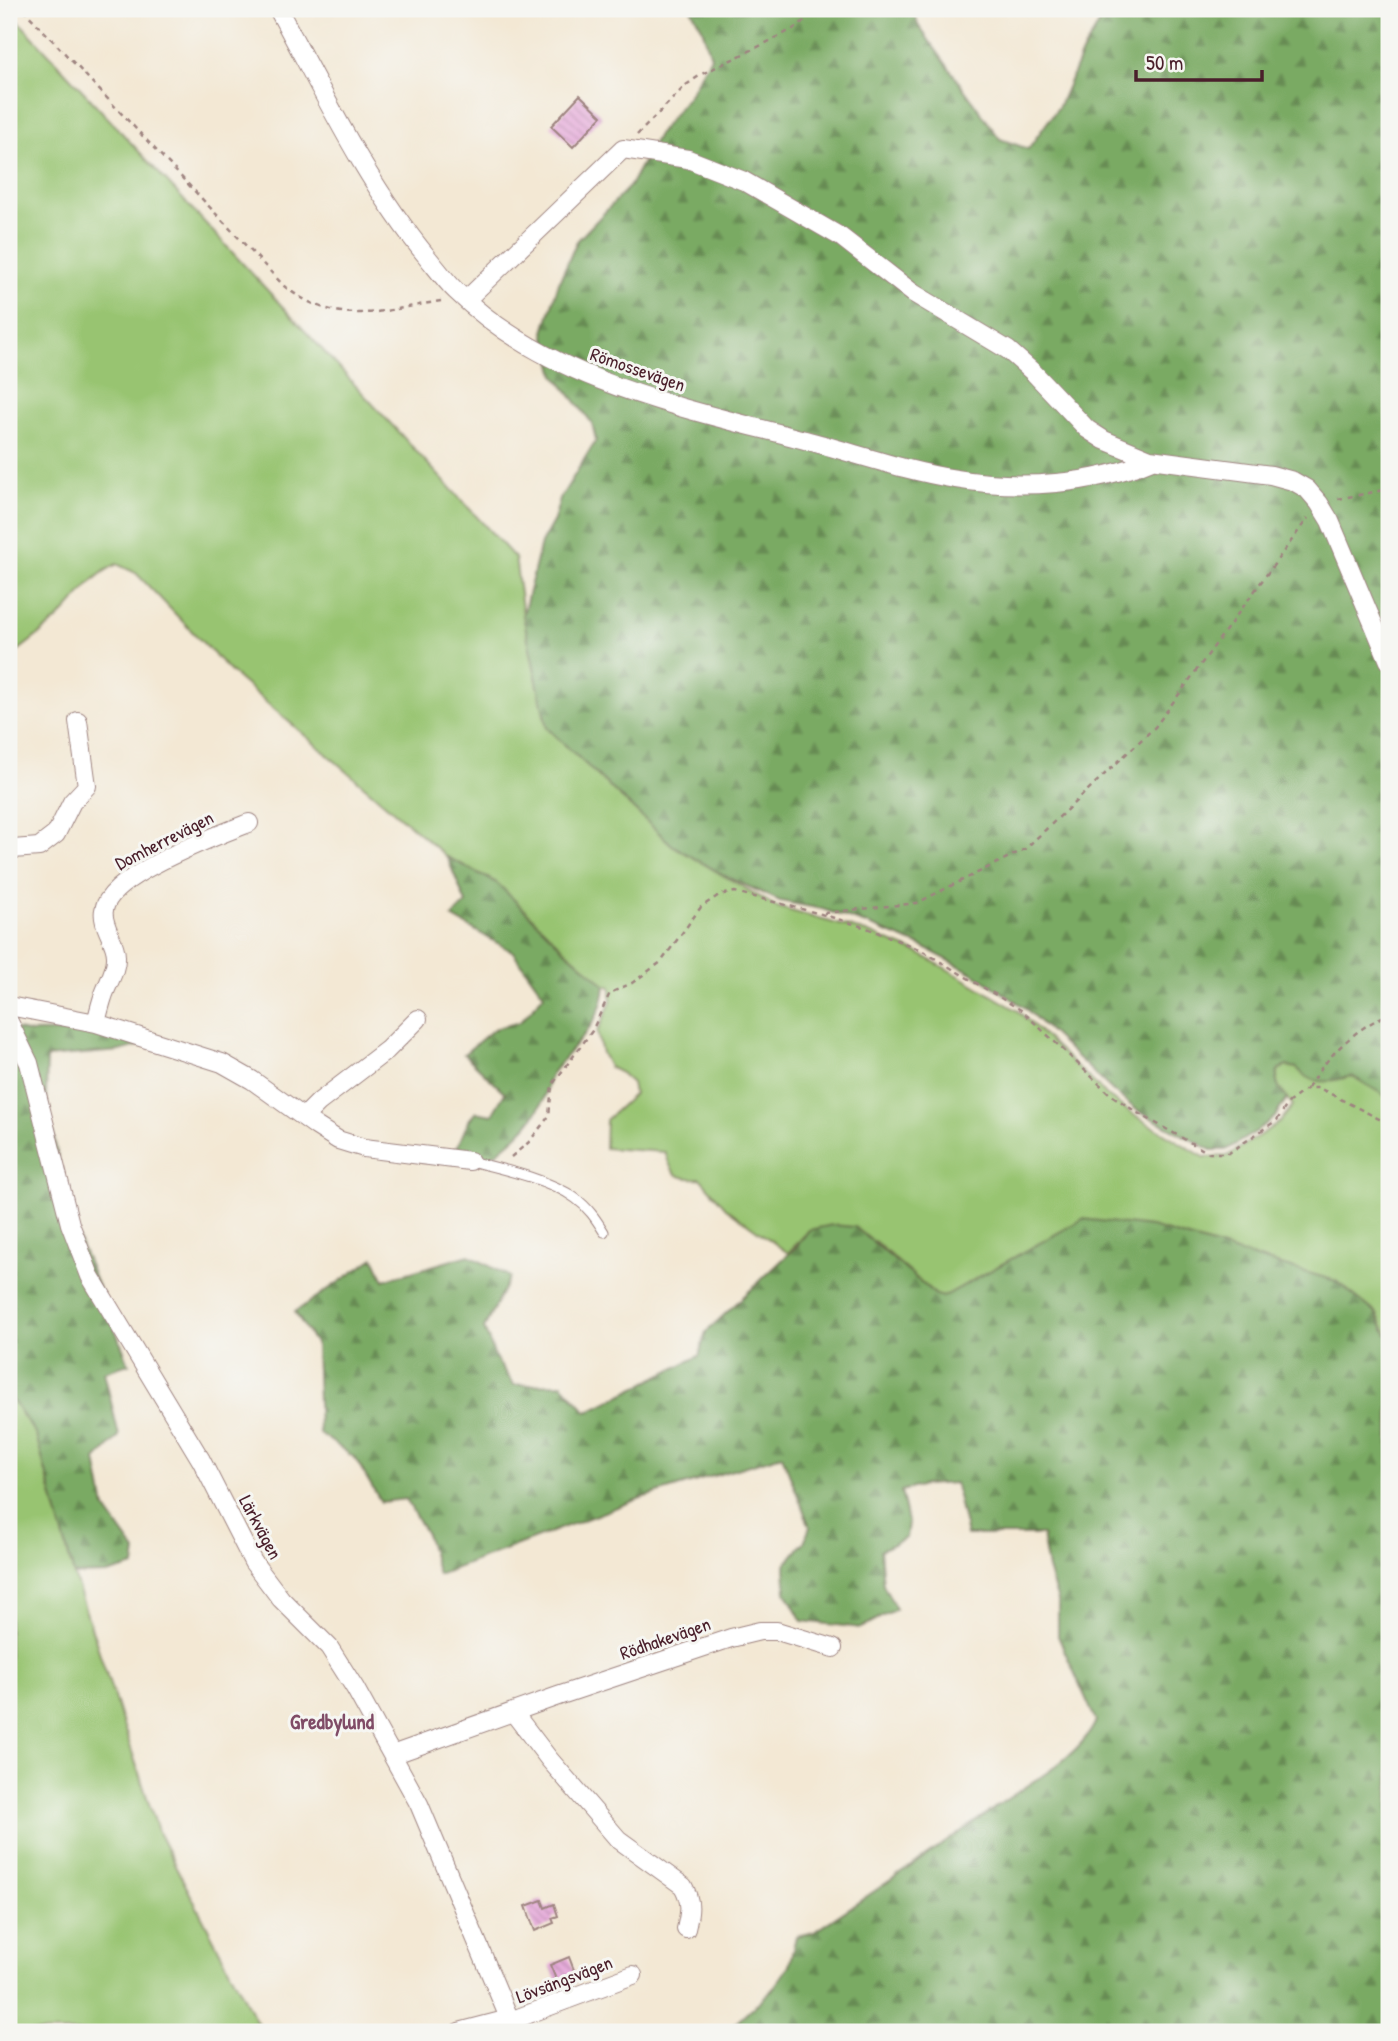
<svg xmlns="http://www.w3.org/2000/svg" width="1398" height="2041" viewBox="0 0 1398 2041" font-family="'Patrick Hand',sans-serif">
	<style>
		.grass { fill: #98c471; stroke: #71724e; stroke-width: 2 }
		.forest { fill: url(#forest-firs); stroke: #626447; stroke-width: 2 }
		.building { fill: url(#building-back-hatch) }
		.lines { fill: none; stroke-linecap: round; stroke-linejoin: round }
		.lane-casing { stroke: #9e8480; stroke-width: 11 }
		.street-casing { stroke: #9e8480; stroke-width: 20 }
		.path { stroke: #9e8480; stroke-width: 2.5; stroke-dasharray: 5 5; stroke-linecap: butt }
		.lane { stroke: #fff; stroke-width: 9 }
		.street { stroke: #fff; stroke-width: 18 }
		.labels { text-anchor: middle; dominant-baseline: central; stroke-width: 6; stroke-linejoin: round; paint-order: stroke }
		.street-label { font-size: 19px; fill: #4a1f2b; stroke: #f6f6f2 }
		.neighbourhood-label { font-size: 21px; font-weight: bold; fill: #804c67; stroke: #f6f6f2 }
	</style>
	<defs>
		<pattern id="forest-firs" width="22" height="20" patternUnits="userSpaceOnUse" patternTransform="scale(1.75)"><rect width="22" height="20" fill="#7aaa63"/><path d="M5 1l3.5 6h-7zM16 11l3.5 6h-7z" fill="#668a52"/></pattern>
		<pattern id="building-back-hatch" width="6" height="6" patternUnits="userSpaceOnUse" patternTransform="scale(1.75)"><rect width="6" height="6" fill="#e4a1d7"/><path d="M-1 5l2 2M0 0l6 6M5-1l2 2" fill="none" stroke="#bb83af"/></pattern>
	</defs>
	<rect width="100%" height="100%" fill="#f6f6f2"/>
	<filter id="ink" filterUnits="userSpaceOnUse"><feTurbulence type="fractalNoise" baseFrequency=".0143" numOctaves="2"/><feDisplacementMap in="SourceGraphic" scale="14" xChannelSelector="R" yChannelSelector="G"/><feConvolveMatrix kernelMatrix="1 2 1 2 8 2 1 2 1" color-interpolation-filters="sRGB"/></filter>
	<filter id="wash" filterUnits="userSpaceOnUse"><feTurbulence type="fractalNoise" baseFrequency=".00686" numOctaves="4" result="noise"/><feDisplacementMap in="SourceGraphic" scale="28" xChannelSelector="R" yChannelSelector="G"/><feGaussianBlur stdDeviation="1.57" result="paint"/><feColorMatrix in="noise" values="0 0 0 0 0 0 0 0 0 0 0 0 0 0 0 0 0 1.4 0 .05"/><feComposite in="paint" operator="in"/></filter>
	<g filter="url(#wash)">
		<rect width="100%" height="100%" fill="#f3e8d4"/>
		<path class="grass" d="M 9,11 L 515,558 L 523,615 L 547,728 L 672,845 L 777,907 L 866,932 L 918,953 L 968,981 L 1018,1011 L 1109,1097 L 1134,1115 L 1204,1157 L 1227,1156 L 1280,1122 L 1293,1105 C 1283,1094 1272,1085 1279,1069 L 1287,1066 L 1297,1068 C 1312,1087 1331,1080 1352,1076 L 1389,1098 L 1389,1338 L 1376,1312 L 1083,1219 L 943,1297 L 936,1295 L 875,1242 L 809,1230 L 788,1253 L 726,1208 L 700,1178 C 676,1180 672,1174 665,1152 L 605,1148 L 606,1120 L 634,1094 L 632,1083 L 621,1073 L 609,1067 L 602,1053 L 597,1032 L 611,1002 L 611,987 L 605,985 L 563,948 L 497,883 L 447,857 L 232,673 L 136,573 L 117,564 C 87,579 83,595 61,616 C 45,631 26,644 9,658 Z
			M 9,1395 L 36,1435 L 74,1575 L 159,1834 L 262,2032 L 9,2032 Z"/>
		<path class="forest" d="M 691,9 L 914,9 L 918,25 L 1000,139 L 1028,149 L 1059,106 L 1082,53 L 1108,9 L 1389,9 L 1389,1098 L 1352,1076 C 1331,1081 1313,1088 1297,1068 L 1287,1066 L 1279,1069 C 1273,1082 1279,1088 1287,1098 L 1275,1117 L 1257,1131 L 1226,1150 L 1211,1150 L 1138,1111 L 1113,1091 L 1024,1007 L 973,973 L 923,947 L 869,925 L 822,909 L 780,901 L 723,875 L 672,845 L 547,728 L 523,615 L 541,543 L 554,520 L 560,499 L 596,440 L 592,423 L 555,375 L 544,332 L 559,282 L 577,241 L 630,186 L 657,136 L 691,92 L 711,57 L 702,28 Z
			M 447,857 L 497,883 L 563,948 L 605,985 C 603,1024 574,1043 553,1072 C 547,1080 547,1093 542,1102 C 530,1128 508,1144 486,1161 L 454,1155 L 469,1120 L 476,1112 L 492,1115 L 505,1093 L 464,1054 L 494,1029 L 520,1022 L 544,995 L 513,952 L 452,917 L 466,903 Z
			M 9,1028 L 27,1032 L 101,1031 L 145,1044 L 120,1051 L 47,1057 L 46,1097 L 69,1215 L 129,1364 L 104,1372 L 119,1436 L 96,1460 L 105,1508 L 136,1552 L 134,1566 L 107,1574 L 74,1575 L 36,1435 L 9,1395 Z
			M 1083,1219 L 1151,1227 L 1336,1281 L 1376,1313 L 1389,1338 L 1389,2032 L 726,2032 L 772,1990 L 789,1966 L 796,1936 L 814,1932 C 876,1890 939,1848 1000,1804 C 1030,1783 1081,1756 1096,1721 L 1058,1636 L 1058,1601 L 1048,1569 L 1042,1535 L 967,1535 L 955,1483 L 924,1485 L 901,1491 L 908,1522 L 906,1538 L 880,1550 L 883,1584 L 896,1609 L 861,1628 L 802,1621 L 786,1592 L 785,1565 L 804,1542 L 810,1527 L 782,1455 L 641,1498 L 438,1575 L 427,1536 L 406,1499 L 381,1502 L 355,1458 L 319,1433 L 316,1345 L 295,1312 L 374,1258 L 384,1280 L 469,1255 L 510,1277 L 484,1328 L 496,1359 L 514,1385 L 562,1384 L 587,1412 L 699,1356 L 706,1332 L 796,1247 L 809,1230 L 832,1225 L 855,1227 L 936,1295 L 943,1297 Z"/>
		<g id="blocks">
			<path class="building" d="M 580,95 L 602,116 L 573,147 L 551,126 Z
				M 542,1900 L 545,1908 L 554,1904 L 558,1916 L 552,1918 L 554,1923 L 535,1931 L 526,1906 Z
				M 569,1957 L 578,1981 L 560,1989 L 550,1965 Z"/>
		</g>
	</g>
	<g filter="url(#ink)">
		<use href="#blocks" fill-opacity="0" stroke="#9e8480" stroke-width="2"/>
		<g class="lines">
			<g class="lane-casing">
				<path id="lane" d="M 470,1161 C 502,1169 549,1179 575,1198 C 588,1207 596,1219 604,1232"/>
			</g>
			<g class="street-casing">
				<path id="street" d="M 278,9 C 324,94 367,184 428,258 C 437,269 446,281 456,291 C 549,382 684,408 805,440 C 855,453 905,471 956,479 C 1020,490 1093,485 1152,460
					M 466,300 L 623,149 L 688,159 L 744,181 L 841,237 L 913,293 L 1008,350 L 1034,373 L 1087,429 L 1104,440 L 1150,459 L 1271,475 L 1293,481 L 1307,489 L 1319,503 L 1330,521 L 1389,661
					M 9,847 L 13,849 L 39,847 L 56,834 L 72,802 L 87,786 L 78,721
					M 9,1006 L 96,1023 L 222,1063 L 252,1080 L 316,1126 L 338,1140 L 364,1148 L 470,1161
					M 9,1022 L 29,1063 L 70,1224 L 90,1276 L 201,1460 L 253,1562 L 281,1599 L 329,1647 L 355,1688 L 419,1804 L 515,2032
					M 96,1023 C 98,1015 100,1006 103,997 C 107,984 117,970 116,956 C 116,941 101,925 104,910 C 109,875 218,835 249,823
					M 304,1117 L 319,1102 L 387,1050 L 418,1019
					M 513,1712 L 549,1759 L 618,1839 L 683,1886 C 692,1902 690,1912 686,1929
					M 392,1755 L 558,1696 L 731,1638 L 760,1631 L 777,1631 L 833,1648
					M 510,2021 L 633,1975
					M 459,2032 L 509,2019"/>
			</g>
			<path class="path" d="M 23,9 L 284,286 C 338,328 380,311 441,301
				M 637,135 L 686,85 L 702,74 L 764,44 L 793,29 L 821,9
				M 1338,499 L 1389,489
				M 824,913 L 917,903 L 1025,849 L 1155,727 L 1308,518
				M 1308,1088 C 1327,1056 1355,1028 1389,1014
				M 511,1157 L 529,1142 L 549,1116 L 552,1085 L 592,1031 L 610,993 L 632,983 L 661,962 L 701,907 L 719,895 L 735,892 L 821,914 L 867,928 L 921,950 L 1021,1010 L 1110,1094 L 1136,1112 L 1209,1153 L 1229,1153 L 1277,1120 L 1289,1102 L 1308,1088 L 1319,1088 L 1389,1124"/>
			<use href="#lane" class="lane"/>
			<use href="#street" class="street"/>
		</g>
	</g>
	<g class="labels">
		<g class="street-label">
			<text transform="translate(638 369) rotate(19)">Römossevägen</text>
			<text transform="translate(164 840) rotate(-27)">Domherrevägen</text>
			<text transform="translate(261 1527) rotate(62)">Lärkvägen</text>
			<text transform="translate(665 1638) rotate(-19)">Rödhakevägen</text>
			<text transform="translate(564 1979) rotate(-21)">Lövsängsvägen</text>
		</g>
		<g class="neighbourhood-label">
			<text x="332" y="1721">Gredbylund</text>
		</g>
	</g>
	<rect width="1398" height="2041" fill="none" stroke="#f6f6f2" stroke-width="35"/>
	<path d="M1136 70v10h126v-10" fill="none" stroke="#4a1f2b" stroke-width="3.5"/>
	<text x="1146" y="70" font-size="21" fill="#4a1f2b" stroke="#f6f6f2" stroke-width="5" paint-order="stroke">50 m</text>
</svg>
